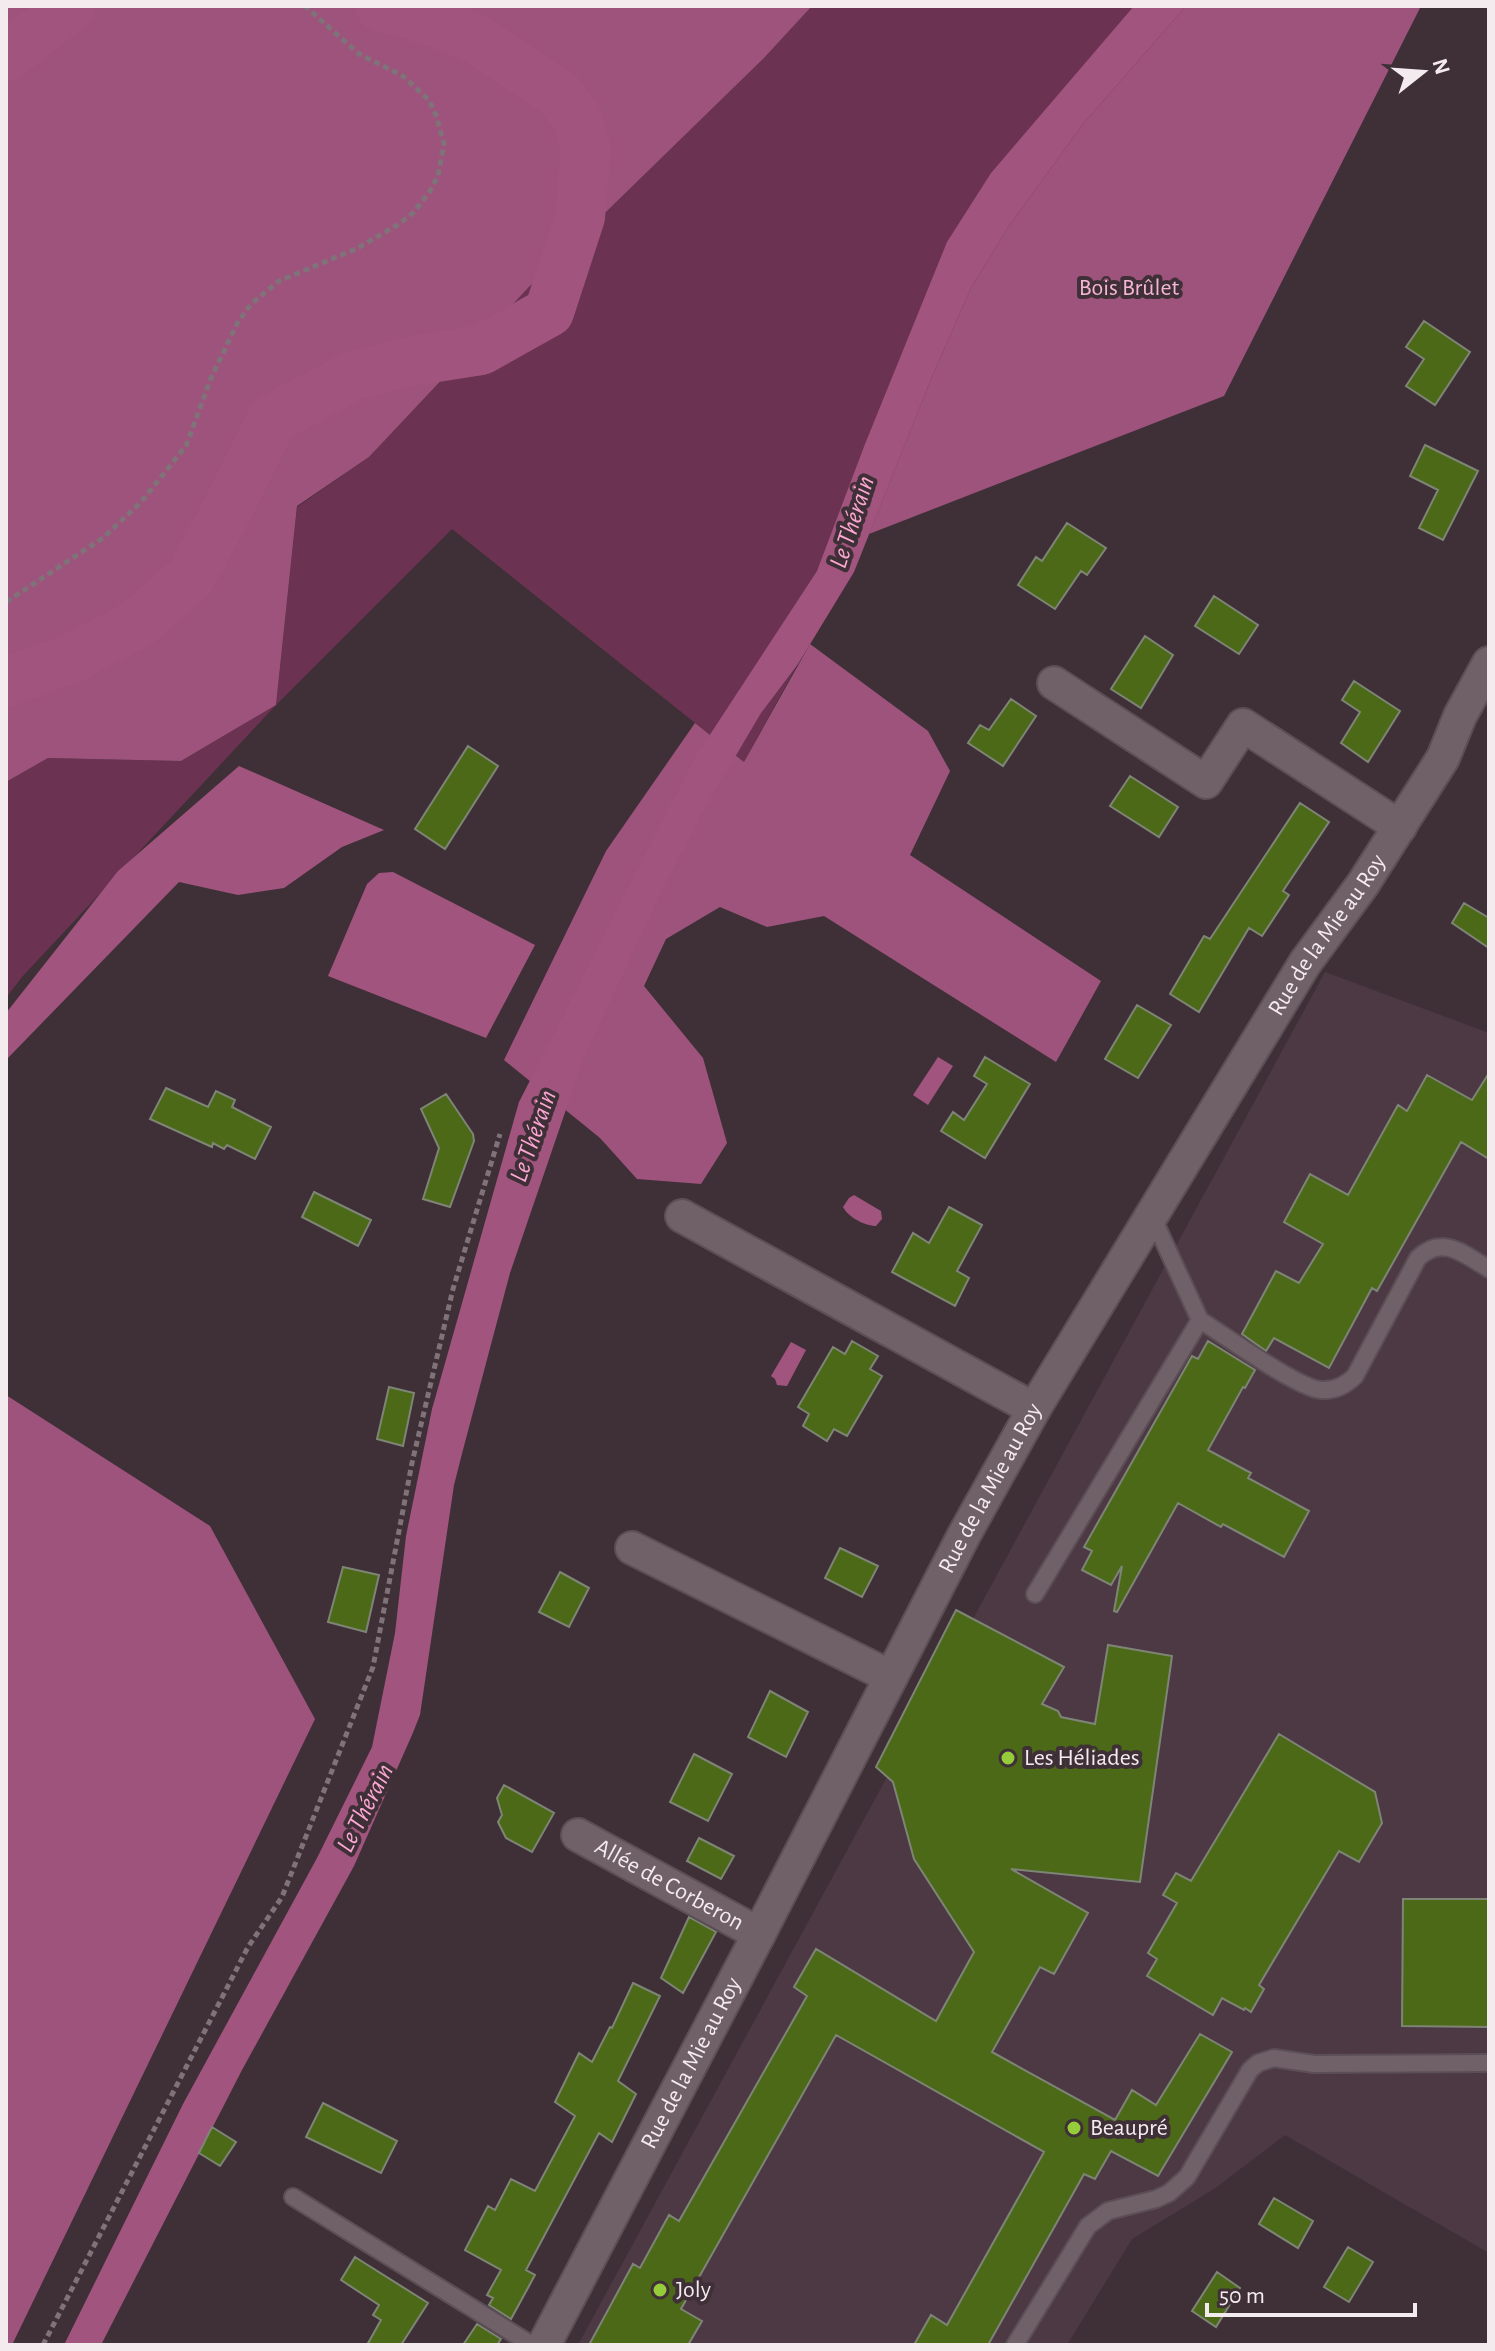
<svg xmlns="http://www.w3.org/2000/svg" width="1495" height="2351" viewBox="0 0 1495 2351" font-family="'Alegreya Sans',sans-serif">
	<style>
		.built { fill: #4d3944 }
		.green { fill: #6b3252 }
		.forest { fill: #9e537c }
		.water { fill: #a0547e }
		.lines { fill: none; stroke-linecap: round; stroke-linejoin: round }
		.river { stroke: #a0547e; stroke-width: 50 }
		.building { fill: #4c6918; stroke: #7e8576; stroke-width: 2 }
		.lane-casing { stroke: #5b4f55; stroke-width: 20 }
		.street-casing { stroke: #5b4f55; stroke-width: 36 }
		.path { stroke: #7f7278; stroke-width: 5; stroke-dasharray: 6 4; stroke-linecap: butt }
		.lane { stroke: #706068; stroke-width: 16 }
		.street { stroke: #706068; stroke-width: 32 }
		.poi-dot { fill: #96cc39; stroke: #3f3037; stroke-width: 3 }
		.labels { text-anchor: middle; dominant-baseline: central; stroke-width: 8; stroke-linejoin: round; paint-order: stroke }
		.park-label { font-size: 24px; fill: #f6b5d6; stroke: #3f3037 }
		.street-label { font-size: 24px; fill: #f4ebef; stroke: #3f3037 }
		.poi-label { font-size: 24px; fill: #f4ebef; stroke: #3f3037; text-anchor: start }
		.water-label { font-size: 26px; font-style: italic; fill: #fca7d3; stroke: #3f3037 }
	</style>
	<rect width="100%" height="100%" fill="#3f3037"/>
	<path class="built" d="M 1325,972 L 1489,1033 L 1489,2253 L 1285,2135 L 1214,2189 L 1132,2239 L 1067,2345 L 578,2345 Z"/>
	<path class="green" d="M 812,6 L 1188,6 L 869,534 L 744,762 L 452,529 L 276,705 L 22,977 L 6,998 L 6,782 L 48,758 L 181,761 L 276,705 L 297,507 L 369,457 L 528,288 L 764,58 Z"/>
	<path class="forest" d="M 6,6 L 812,6 L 764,58 L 528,288 L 369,457 L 297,506 L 276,705 L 181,761 L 48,758 L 6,782 Z
		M 1186,6 L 1421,6 L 1224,396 L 869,534 L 931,379 L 971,288 L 1009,226 L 1083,124 Z
		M 810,644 L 928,731 L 950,771 L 910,855 L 1101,981 L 1056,1062 L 824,916 L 767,927 L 720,907 L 666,939 L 644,986 L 703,1058 L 727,1143 L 701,1184 L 637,1179 L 600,1138 L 504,1060 L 606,851 L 695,723 L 744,762 Z
		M 6,1395 L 210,1526 L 315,1719 L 12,2345 L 6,2345 Z"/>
	<path class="water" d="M 1134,6 L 1186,6 L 1083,124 L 1009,226 L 971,288 L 931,379 L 854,572 L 798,664 L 761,713 L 705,808 L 663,888 L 583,1060 L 510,1273 L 464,1446 L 454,1485 L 420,1715 L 412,1735 L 354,1866 L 242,2070 L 101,2345 L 64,2345 L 183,2104 L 317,1858 L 372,1747 L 395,1633 L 406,1536 L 432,1409 L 519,1102 L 694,759 L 817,571 L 865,444 L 947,242 L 991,173 Z
		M 239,766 L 384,830 L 342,847 L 284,888 L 238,895 L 179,882 L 6,1060 L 6,1013 L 118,871 Z
		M 393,872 L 535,945 L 486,1038 L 328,976 L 367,884 L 379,873 Z
		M 938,1057 L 953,1066 L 928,1105 L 913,1095 Z
		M 854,1195 L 881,1211 L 882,1219 L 876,1226 C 865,1226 848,1217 843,1207 L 849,1198 Z
		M 791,1342 L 806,1350 L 787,1386 L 777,1385 L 775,1379 L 771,1376 Z"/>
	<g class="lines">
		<path class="river" d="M 6,57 L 71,6
			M 6,682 L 73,658 L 137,624 L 190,578 L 228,508 L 273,418 L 353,376 L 411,361 L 481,350 L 549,312 L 580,217 L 586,148 L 578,120 L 560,95 L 473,37 L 431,21 L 380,6"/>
	</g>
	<path class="building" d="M 1424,321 L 1470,352 L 1435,405 L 1406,386 L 1424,359 L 1406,347 Z
		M 1425,445 L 1478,471 L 1443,540 L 1419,528 L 1438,490 L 1410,476 Z
		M 1067,523 L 1106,548 L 1087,575 L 1081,571 L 1055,609 L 1018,585 L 1036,557 L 1042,561 Z
		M 1214,596 L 1258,625 L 1239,654 L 1195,626 Z
		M 1145,636 L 1173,655 L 1141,708 L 1111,689 Z
		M 1354,681 L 1400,711 L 1368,762 L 1341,743 L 1360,712 L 1342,700 Z
		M 1011,699 L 1036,716 L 1003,766 L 968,743 L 980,725 L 989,730 Z
		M 468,746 L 498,766 L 445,849 L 415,829 Z
		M 1130,776 L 1178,807 L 1159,837 L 1110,806 Z
		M 1300,803 L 1329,822 L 1283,891 L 1289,895 L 1262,936 L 1249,928 L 1199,1012 L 1170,994 L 1204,936 L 1210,939 Z
		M 1464,903 L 1489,918 L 1489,948 L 1452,923 Z
		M 1137,1005 L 1171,1025 L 1138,1078 L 1105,1059 Z
		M 985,1057 L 1030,1084 L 985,1158 L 941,1131 L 953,1112 L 964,1120 L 987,1084 L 974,1076 Z
		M 1489,1073 L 1489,1159 L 1461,1142 L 1377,1291 L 1372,1288 L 1329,1368 L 1274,1338 L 1266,1351 L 1242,1334 L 1276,1271 L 1299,1283 L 1323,1244 L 1284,1222 L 1310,1174 L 1348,1195 L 1398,1105 L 1407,1111 L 1427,1075 L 1472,1100 Z
		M 166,1088 L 208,1107 L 216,1091 L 235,1100 L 232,1107 L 271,1127 L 255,1159 L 227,1145 L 224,1149 L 213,1143 L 212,1147 L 150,1119 Z
		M 446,1094 L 473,1134 L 474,1141 L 450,1207 L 423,1199 L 439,1148 L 421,1109 Z
		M 314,1192 L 371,1220 L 358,1246 L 302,1217 Z
		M 949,1207 L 982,1225 L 957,1271 L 969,1278 L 955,1306 L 892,1272 L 913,1233 L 929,1243 Z
		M 852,1341 L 878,1356 L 870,1369 L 882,1376 L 847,1436 L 834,1429 L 827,1441 L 803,1426 L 809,1414 L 798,1407 L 833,1347 L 845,1354 Z
		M 1208,1341 L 1255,1370 L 1245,1388 L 1243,1387 L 1208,1450 L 1251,1473 L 1248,1478 L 1309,1511 L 1284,1557 L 1223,1524 L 1221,1527 L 1178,1503 L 1117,1612 L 1114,1611 L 1122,1566 L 1111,1585 L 1082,1570 L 1092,1551 L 1084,1547 L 1192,1356 L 1198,1359 Z
		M 389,1387 L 414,1393 L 403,1446 L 377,1439 Z
		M 840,1548 L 878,1566 L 862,1597 L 825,1578 Z
		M 343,1567 L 379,1575 L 366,1632 L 328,1622 Z
		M 560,1572 L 589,1588 L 569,1627 L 539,1612 Z
		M 956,1610 L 1064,1667 L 1042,1704 L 1058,1711 L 1061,1717 L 1095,1724 L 1108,1645 L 1172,1656 L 1140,1882 L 1011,1869 L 1088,1913 L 1054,1974 L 1040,1967 L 992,2052 L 1115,2120 L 1132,2090 L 1156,2105 L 1200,2034 L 1232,2052 L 1158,2176 L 1111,2151 L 1095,2179 L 1084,2174 L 988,2345 L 914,2345 L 931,2315 L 947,2325 L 1044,2152 L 836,2035 L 681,2309 L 702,2321 L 688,2345 L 589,2345 L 633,2264 L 640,2268 L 669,2215 L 679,2221 L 807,1996 L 794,1987 L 816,1949 L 936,2021 L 974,1952 L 914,1859 L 893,1782 L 876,1767 Z
		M 770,1691 L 808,1712 L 786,1757 L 748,1737 Z
		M 1279,1734 L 1375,1792 L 1382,1823 L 1359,1862 L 1339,1851 L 1259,1985 L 1264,1989 L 1251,2012 L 1245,2008 L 1244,2010 L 1222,1998 L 1213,2015 L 1147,1976 L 1157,1959 L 1148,1953 L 1177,1903 L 1163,1895 L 1176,1873 L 1191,1881 Z
		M 694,1754 L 732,1774 L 708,1821 L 670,1802 Z
		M 504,1785 L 554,1813 L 532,1852 L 506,1838 L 498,1822 L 502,1815 L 497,1798 Z
		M 699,1838 L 734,1856 L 721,1879 L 687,1861 Z
		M 1403,1899 L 1489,1899 L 1489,2027 L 1402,2026 Z
		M 689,1917 L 716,1932 L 683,1993 L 661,1978 Z
		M 633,1983 L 660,1996 L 618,2081 L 636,2094 L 612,2142 L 599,2133 L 526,2270 L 535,2275 L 511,2319 L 489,2305 L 493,2298 L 487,2295 L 501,2270 L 465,2250 L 488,2206 L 495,2210 L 511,2179 L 535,2191 L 575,2116 L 555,2102 L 579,2053 L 592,2062 L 610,2027 L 612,2028 Z
		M 323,2103 L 397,2141 L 381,2173 L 306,2137 Z
		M 212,2127 L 236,2142 L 220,2166 L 199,2153 Z
		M 1274,2198 L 1313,2221 L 1298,2248 L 1259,2224 Z
		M 1348,2247 L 1373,2262 L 1349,2302 L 1324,2287 Z
		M 355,2257 L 428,2303 L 401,2345 L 367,2345 L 381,2320 L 373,2315 L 379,2305 L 341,2280 Z
		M 1217,2272 L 1240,2288 L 1216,2327 L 1192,2311 Z
		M 477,2324 L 501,2339 L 497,2345 L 463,2345 Z"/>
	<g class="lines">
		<g class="lane-casing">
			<path id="lane" d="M 1200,1320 C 1224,1335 1297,1388 1321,1390 C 1334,1391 1346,1385 1355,1376 L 1418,1258 C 1443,1234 1465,1255 1489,1269
				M 1035,1594 L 1200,1320 L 1152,1216
				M 293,2197 L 532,2345
				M 1015,2345 L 1088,2226 L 1108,2211 L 1156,2199 L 1169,2193 L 1187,2177 L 1250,2070 L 1258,2063 L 1274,2058 L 1314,2064 L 1489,2063"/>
		</g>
		<g class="street-casing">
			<g id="street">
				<path d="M 1054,683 L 1206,782 L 1243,725 L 1400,827"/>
				<path d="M 682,1216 L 1034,1409"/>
				<path d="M 632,1548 L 891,1677"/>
				<path id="s1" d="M 578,1835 L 759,1934"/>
				<path id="s2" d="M 544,2345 L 759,1934 L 964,1535 L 1034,1409 L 1305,963 L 1363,884 L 1443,758 L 1460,716 L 1489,663"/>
			</g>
		</g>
		<path class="path" d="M 6,602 L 103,538 L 141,502 L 186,446 L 211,378 L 238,322 L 251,304 L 279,281 L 356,249 L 399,224 L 414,212 L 430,191 L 438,176 L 444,144 L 436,115 L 429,100 L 403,76 L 359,54 L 305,6
			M 43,2345 L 248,1947 L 282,1897 L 373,1667 L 412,1463 L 453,1289 L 500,1134"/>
		<use href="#lane" class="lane"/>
		<use href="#street" class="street"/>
	</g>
	<g class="poi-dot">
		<circle cx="1008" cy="1758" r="8"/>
		<circle cx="1074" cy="2128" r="8"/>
		<circle cx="660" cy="2290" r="8"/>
	</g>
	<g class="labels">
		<g class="park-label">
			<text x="1129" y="288">Bois Brûlet</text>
		</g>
		<g class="street-label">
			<text stroke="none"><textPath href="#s2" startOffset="1614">Rue de la Mie au Roy</textPath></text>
			<text stroke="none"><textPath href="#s2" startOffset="966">Rue de la Mie au Roy</textPath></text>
			<text stroke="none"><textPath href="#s1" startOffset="104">Allée de Corberon</textPath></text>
			<text stroke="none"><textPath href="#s2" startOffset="318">Rue de la Mie au Roy</textPath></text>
		</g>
		<g class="poi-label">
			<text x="1024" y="1758">Les Héliades</text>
			<text x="1090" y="2128">Beaupré</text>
			<text x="676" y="2290">Joly</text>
		</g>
		<g class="water-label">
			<text transform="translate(852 522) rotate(-72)">Le Thérain</text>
			<text transform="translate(533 1136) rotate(-71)">Le Thérain</text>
			<text transform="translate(365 1808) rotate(-63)">Le Thérain</text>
		</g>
	</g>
	<rect width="1495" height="2351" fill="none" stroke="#f4ebef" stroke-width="16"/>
	<g transform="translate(1423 72) rotate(73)" stroke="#3f3037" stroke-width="6" paint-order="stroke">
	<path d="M0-6L14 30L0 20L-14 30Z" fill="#f4ebef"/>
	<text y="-12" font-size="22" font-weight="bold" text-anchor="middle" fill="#f4ebef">N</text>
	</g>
	<path d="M1207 2303v12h208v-12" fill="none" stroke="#f4ebef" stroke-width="4"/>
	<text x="1219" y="2303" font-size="24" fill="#f4ebef" stroke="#3f3037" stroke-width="6" paint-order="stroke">50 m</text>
</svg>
